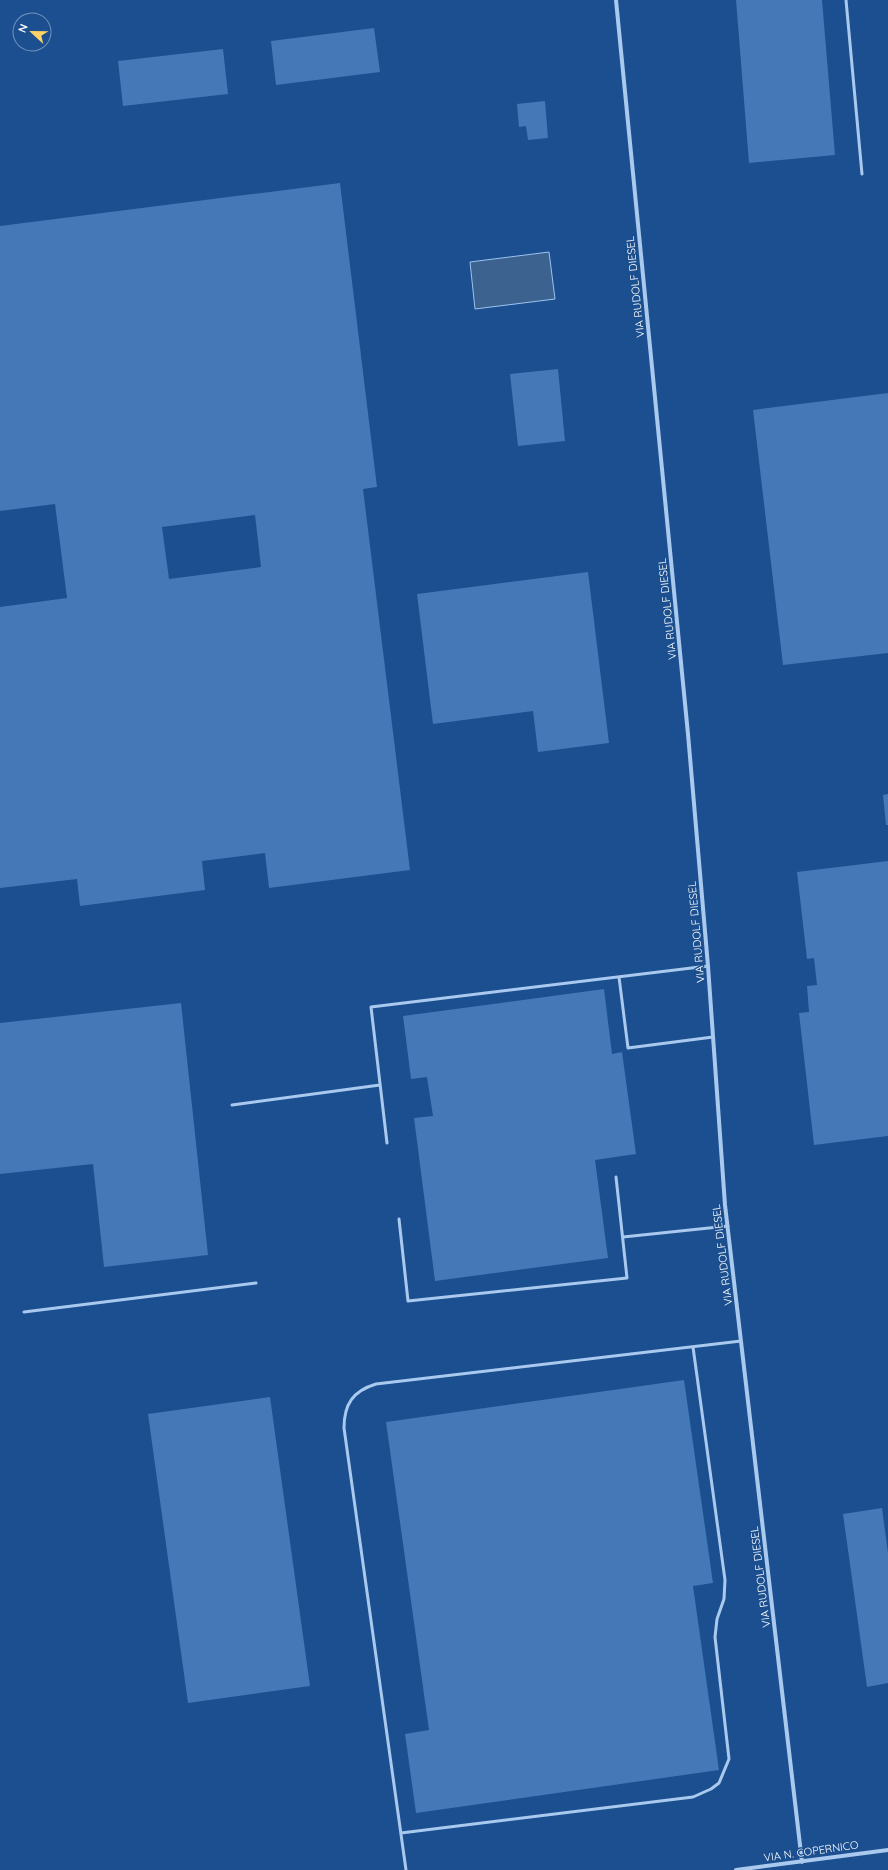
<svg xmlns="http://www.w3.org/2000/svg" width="888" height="1870" viewBox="0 0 888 1870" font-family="Quicksand,sans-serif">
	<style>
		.water { fill: #3c6290; stroke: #9cc4f0 }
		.building { fill: #4478b7; fill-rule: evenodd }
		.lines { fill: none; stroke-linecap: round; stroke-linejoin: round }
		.lane { stroke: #a9c9ee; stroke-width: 3 }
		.street { stroke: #a9c9ee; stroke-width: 4 }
		.labels { text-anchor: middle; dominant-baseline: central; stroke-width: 3; stroke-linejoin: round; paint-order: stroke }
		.street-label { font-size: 11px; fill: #fff; stroke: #1b4f8f }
	</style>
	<rect width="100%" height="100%" fill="#1b4f8f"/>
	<path class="water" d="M 549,252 L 555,299 L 475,309 L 470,262 Z"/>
	<path class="building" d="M 736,0 L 822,0 L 835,155 L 749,163 Z
		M 374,28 L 380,72 L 276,85 L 271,41 Z
		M 223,49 L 228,94 L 123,106 L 118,61 Z
		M 545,101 L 548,138 L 528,140 L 526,126 L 519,127 L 517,104 Z
		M 340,183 L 377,487 L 363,489 L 410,870 L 269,888 L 265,853 L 202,861 L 205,890 L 80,906 L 77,879 L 0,888 L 0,607 L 67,598 L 55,504 L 0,511 L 0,226 ZM 255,515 L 261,567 L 169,579 L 162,527 Z
		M 558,369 L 565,441 L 518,446 L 510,374 Z
		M 888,393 L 888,653 L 783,665 L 753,410 Z
		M 588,572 L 609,743 L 538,752 L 533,711 L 433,724 L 417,594 Z
		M 888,794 L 888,825 L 886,825 L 883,795 Z
		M 888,861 L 888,1136 L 814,1145 L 799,1013 L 809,1012 L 807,986 L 817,985 L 814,958 L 807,959 L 797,872 Z
		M 604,989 L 612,1054 L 622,1052 L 636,1154 L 595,1160 L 608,1258 L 435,1281 L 414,1118 L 433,1116 L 427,1077 L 411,1079 L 403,1016 Z
		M 181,1003 L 208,1255 L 104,1267 L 93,1164 L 0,1174 L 0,1023 Z
		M 684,1380 L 713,1583 L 693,1586 L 719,1770 L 416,1813 L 405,1734 L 429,1730 L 386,1422 Z
		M 270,1397 L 310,1686 L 188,1703 L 148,1414 Z
		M 882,1508 L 888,1553 L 888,1683 L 867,1687 L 843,1514 Z"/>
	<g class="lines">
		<path class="lane" d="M 846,0 L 862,174
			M 619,977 L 628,1048 L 713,1037
			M 232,1105 L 380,1085
			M 387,1143 L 371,1007 L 708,966
			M 399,1219 L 408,1301 L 627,1278 L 616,1177
			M 623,1237 L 728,1226
			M 24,1312 L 256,1283
			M 401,1833 L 693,1797 L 711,1789 L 719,1783 L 729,1759 L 715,1637 L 717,1619 L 724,1599 L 725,1580 L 693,1347
			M 406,1870 L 344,1428 C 344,1404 353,1391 376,1384 L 741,1341"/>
		<path class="street" d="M 616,0 L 688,734 L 708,966 L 725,1205 L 802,1862
			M 736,1870 L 888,1850"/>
	</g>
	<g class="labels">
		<g class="street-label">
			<text transform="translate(635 287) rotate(-96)">VIA RUDOLF DIESEL</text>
			<text transform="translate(667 609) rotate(-96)">VIA RUDOLF DIESEL</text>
			<text transform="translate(696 932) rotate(-95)">VIA RUDOLF DIESEL</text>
			<text transform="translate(722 1255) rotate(-97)">VIA RUDOLF DIESEL</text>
			<text transform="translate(760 1577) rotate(-97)">VIA RUDOLF DIESEL</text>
			<text transform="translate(811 1851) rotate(-8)">VIA N. COPERNICO</text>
		</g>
	</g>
	<g transform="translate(32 32) rotate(292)"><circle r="19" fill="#1b4f8f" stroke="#7695bc"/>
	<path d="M0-3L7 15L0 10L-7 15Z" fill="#ffd166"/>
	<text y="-6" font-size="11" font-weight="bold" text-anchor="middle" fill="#ffffff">N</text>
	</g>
</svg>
